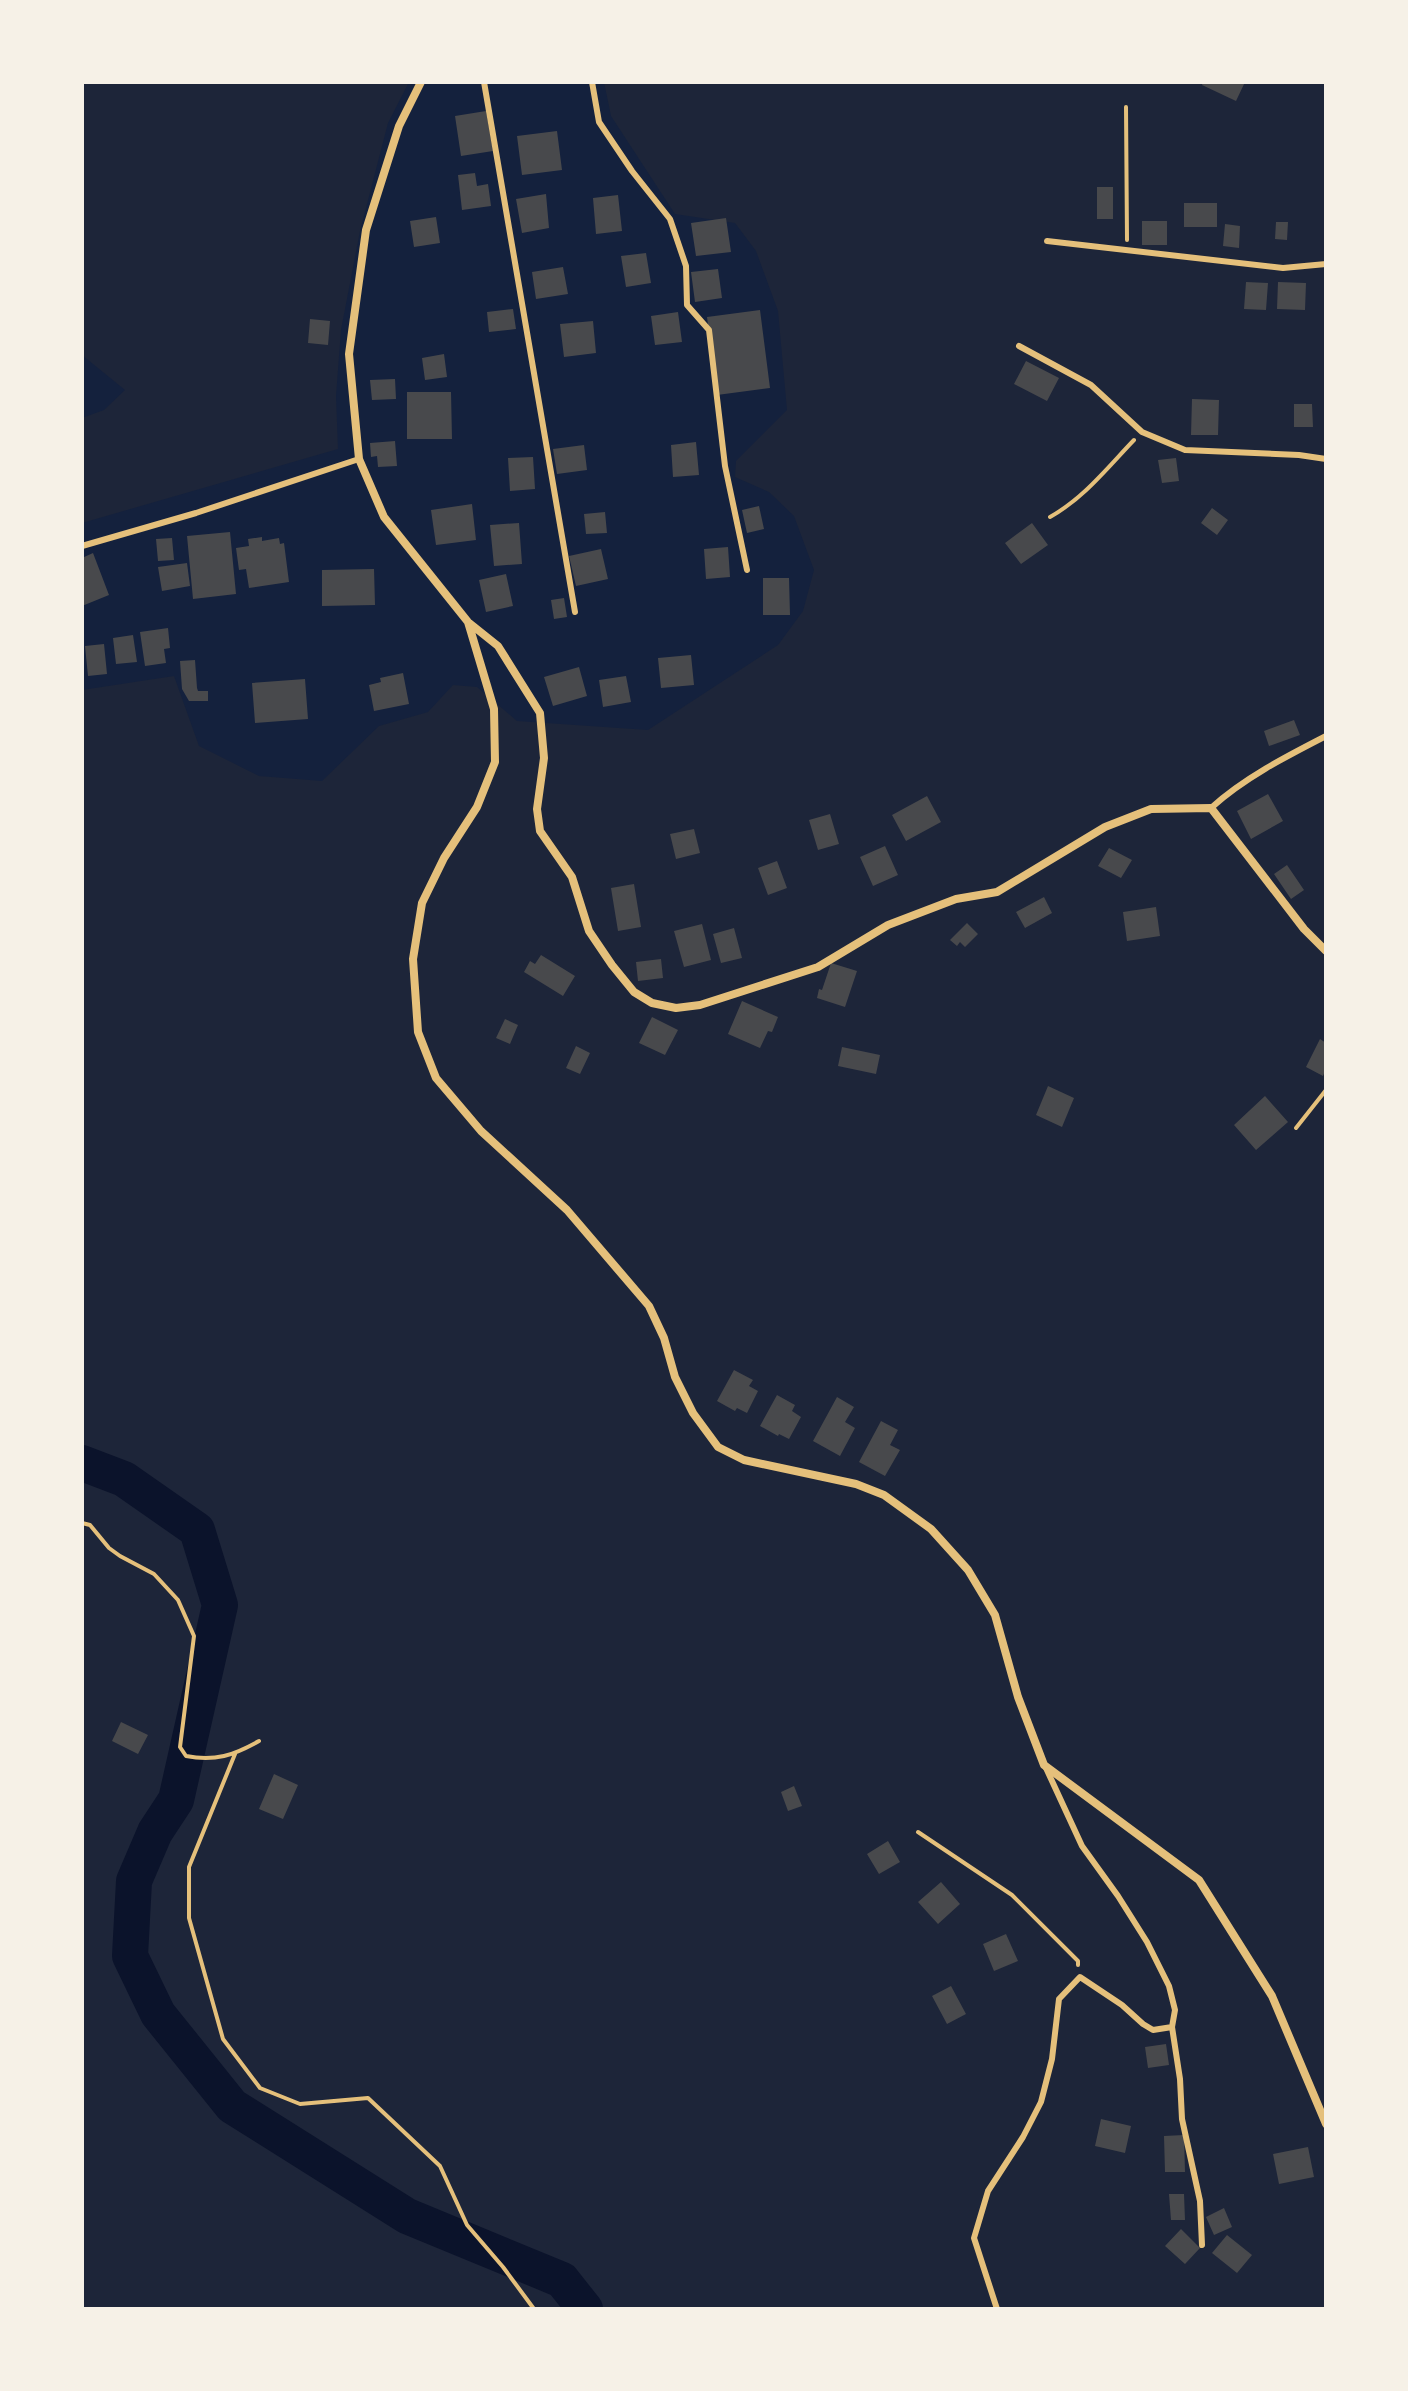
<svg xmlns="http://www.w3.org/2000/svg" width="1408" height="2391" viewBox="0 0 1408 2391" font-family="'Source Sans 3',sans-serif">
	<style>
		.green { fill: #1d2539 }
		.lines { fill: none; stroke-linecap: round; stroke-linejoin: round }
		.river { stroke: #0b132b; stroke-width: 36 }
		.building { fill: #48494c }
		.path { stroke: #e5c07b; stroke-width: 4 }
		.service { stroke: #e5c07b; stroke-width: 6 }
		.minor { stroke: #e5c07b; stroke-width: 8 }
	</style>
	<rect width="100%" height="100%" fill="#14213d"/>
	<path class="green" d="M 82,82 L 409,82 L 388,123 L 360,231 L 341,330 L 336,396 L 338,449 L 82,523 L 82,418 L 104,410 L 125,390 L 82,355 Z
		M 604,82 L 1326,82 L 1326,2309 L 82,2309 L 82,690 L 174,676 L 199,746 L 259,776 L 322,781 L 379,726 L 428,712 L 453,685 L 477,687 L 517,721 L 648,730 L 778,645 L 803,611 L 814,570 L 794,516 L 769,492 L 735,477 L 736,461 L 787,410 L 778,311 L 756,251 L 735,223 L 675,214 L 611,116 Z"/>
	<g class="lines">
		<path class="river" d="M 82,1463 L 124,1479 L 197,1530 L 220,1605 L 176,1800 L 155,1832 L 134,1881 L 130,1956 L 158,2014 L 232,2106 L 407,2216 L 562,2280 L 585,2309"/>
	</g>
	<path class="building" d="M 1203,82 L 1245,82 L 1236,101 L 1202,85 Z
		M 486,111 L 493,151 L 461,156 L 455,116 Z
		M 557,131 L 562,170 L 522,175 L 517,136 Z
		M 475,173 L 477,186 L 488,184 L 491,206 L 462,210 L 458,175 Z
		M 1097,187 L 1113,187 L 1113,219 L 1097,219 Z
		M 546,194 L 549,228 L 522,233 L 516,199 Z
		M 618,195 L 622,231 L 596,234 L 593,198 Z
		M 1184,203 L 1217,203 L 1217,227 L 1184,227 Z
		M 436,217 L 440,243 L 414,247 L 410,221 Z
		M 726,218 L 731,252 L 696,256 L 691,223 Z
		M 1142,221 L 1167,221 L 1167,245 L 1142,245 Z
		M 1276,222 L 1288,222 L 1287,240 L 1275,239 Z
		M 1225,224 L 1240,226 L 1239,248 L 1223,246 Z
		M 646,253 L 651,283 L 626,287 L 621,256 Z
		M 563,267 L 568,294 L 536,299 L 532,272 Z
		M 718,269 L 722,298 L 695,302 L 691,272 Z
		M 1246,282 L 1268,283 L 1266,310 L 1244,309 Z
		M 1278,282 L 1306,283 L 1305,310 L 1277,309 Z
		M 513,309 L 516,329 L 489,332 L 487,312 Z
		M 760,310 L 770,388 L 717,395 L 707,317 Z
		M 678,312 L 682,342 L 655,345 L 651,316 Z
		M 310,319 L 330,321 L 328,345 L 308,343 Z
		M 593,321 L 596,353 L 564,357 L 560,324 Z
		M 444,354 L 447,377 L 425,380 L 422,358 Z
		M 1026,361 L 1059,378 L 1047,401 L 1014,384 Z
		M 395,379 L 396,399 L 372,400 L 370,380 Z
		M 407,392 L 451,392 L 452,439 L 407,439 Z
		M 1192,399 L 1219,400 L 1218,435 L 1191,435 Z
		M 1294,404 L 1312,404 L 1313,427 L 1294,427 Z
		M 395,441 L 397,466 L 378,467 L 377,456 L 371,457 L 370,443 Z
		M 696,442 L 699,475 L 673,477 L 671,445 Z
		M 584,445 L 587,470 L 557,474 L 553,449 Z
		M 533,457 L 535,489 L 510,491 L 508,458 Z
		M 1176,458 L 1179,481 L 1162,483 L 1158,460 Z
		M 472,504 L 476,540 L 436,545 L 431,510 Z
		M 759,506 L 764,529 L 747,533 L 742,510 Z
		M 1212,508 L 1228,520 L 1217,535 L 1201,523 Z
		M 605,512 L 607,533 L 586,534 L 584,514 Z
		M 519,523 L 522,564 L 494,566 L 490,525 Z
		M 1032,523 L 1048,545 L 1021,564 L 1005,543 Z
		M 230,532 L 236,594 L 193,599 L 187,536 Z
		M 262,537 L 262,541 L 279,538 L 280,544 L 284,543 L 289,582 L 249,588 L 246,569 L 239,570 L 236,548 L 249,546 L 248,539 Z
		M 172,538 L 174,560 L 158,561 L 156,539 Z
		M 728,547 L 730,577 L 706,579 L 704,549 Z
		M 601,549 L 608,579 L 576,586 L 569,556 Z
		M 93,553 L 109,595 L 82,606 L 82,558 Z
		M 187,563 L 190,586 L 162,591 L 158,567 Z
		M 374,569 L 375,605 L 322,606 L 322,570 Z
		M 506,574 L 513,606 L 486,612 L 479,580 Z
		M 763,578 L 789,578 L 790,615 L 763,615 Z
		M 564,598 L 567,617 L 554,619 L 551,600 Z
		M 168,628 L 170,648 L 164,649 L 166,663 L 145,666 L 140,632 Z
		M 133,635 L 137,662 L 116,664 L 113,638 Z
		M 104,644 L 107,674 L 88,676 L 85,646 Z
		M 691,655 L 694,685 L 661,688 L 658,658 Z
		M 195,660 L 197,688 L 198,691 L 208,691 L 208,701 L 189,701 L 182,689 L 180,661 Z
		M 579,667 L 587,696 L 553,706 L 544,677 Z
		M 403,673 L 409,704 L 374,711 L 369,685 L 381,682 L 380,678 Z
		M 626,676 L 631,702 L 603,707 L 599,680 Z
		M 305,679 L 308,719 L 255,723 L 252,683 Z
		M 1294,720 L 1300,735 L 1269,746 L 1264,731 Z
		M 1268,794 L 1283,821 L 1251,839 L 1237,811 Z
		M 927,796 L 941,822 L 906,841 L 892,815 Z
		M 830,814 L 839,844 L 818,850 L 809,820 Z
		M 694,829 L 700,853 L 676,859 L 670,834 Z
		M 885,846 L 898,875 L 873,886 L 860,857 Z
		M 1109,848 L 1132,860 L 1121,878 L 1098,866 Z
		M 777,861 L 787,888 L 768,895 L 758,868 Z
		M 1287,865 L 1304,890 L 1291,899 L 1274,874 Z
		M 634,884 L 641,927 L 618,931 L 611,888 Z
		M 1044,897 L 1052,913 L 1025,928 L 1016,912 Z
		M 1156,907 L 1160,936 L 1127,941 L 1123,912 Z
		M 967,923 L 978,934 L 965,947 L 960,942 L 957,946 L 950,940 Z
		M 702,924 L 711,960 L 684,967 L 674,931 Z
		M 734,928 L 742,958 L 721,963 L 713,934 Z
		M 541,955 L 575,976 L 563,996 L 524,972 L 530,961 L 535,964 Z
		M 661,959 L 663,978 L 638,981 L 636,962 Z
		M 831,963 L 857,971 L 845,1007 L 817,998 L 819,989 L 822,990 Z
		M 742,1001 L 778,1017 L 772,1032 L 768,1031 L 760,1048 L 728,1034 Z
		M 652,1017 L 678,1030 L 665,1055 L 639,1043 Z
		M 505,1019 L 518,1025 L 510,1044 L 496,1038 Z
		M 1320,1039 L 1326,1043 L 1326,1069 L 1323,1076 L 1306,1067 Z
		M 576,1046 L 590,1053 L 580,1074 L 566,1068 Z
		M 842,1047 L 880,1055 L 876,1074 L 838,1066 Z
		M 1048,1086 L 1074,1098 L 1062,1127 L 1036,1115 Z
		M 1265,1096 L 1288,1122 L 1256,1150 L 1234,1125 Z
		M 734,1370 L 753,1380 L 749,1386 L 758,1391 L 747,1413 L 737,1408 L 735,1411 L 717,1401 Z
		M 777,1395 L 795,1405 L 792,1411 L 801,1417 L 789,1439 L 779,1434 L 778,1436 L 760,1426 Z
		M 837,1397 L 854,1407 L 845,1422 L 855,1428 L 840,1456 L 813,1441 Z
		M 881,1421 L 898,1430 L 890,1445 L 900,1450 L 885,1476 L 859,1462 Z
		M 121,1722 L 148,1735 L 138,1754 L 112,1741 Z
		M 274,1774 L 298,1785 L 283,1819 L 259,1809 Z
		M 794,1786 L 802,1806 L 788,1811 L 781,1792 Z
		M 888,1841 L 900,1862 L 879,1874 L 867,1854 Z
		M 941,1882 L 960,1904 L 938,1924 L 918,1902 Z
		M 1006,1934 L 1018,1961 L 994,1971 L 983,1944 Z
		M 951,1986 L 966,2014 L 947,2024 L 932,1996 Z
		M 1166,2044 L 1169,2065 L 1148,2068 L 1145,2047 Z
		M 1101,2119 L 1131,2126 L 1125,2153 L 1095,2146 Z
		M 1184,2135 L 1185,2172 L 1165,2172 L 1164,2136 Z
		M 1308,2147 L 1314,2177 L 1279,2184 L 1273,2154 Z
		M 1169,2194 L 1184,2194 L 1185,2220 L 1171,2220 Z
		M 1224,2208 L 1232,2227 L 1214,2235 L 1206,2217 Z
		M 1181,2229 L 1200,2248 L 1185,2264 L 1165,2246 Z
		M 1227,2235 L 1252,2255 L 1237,2273 L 1212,2253 Z"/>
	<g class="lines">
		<path class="path" d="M 1126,107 L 1127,240
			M 1050,517 C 1084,498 1108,467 1134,440
			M 1296,1128 L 1326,1090
			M 82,1523 L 90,1525 L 109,1548 L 120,1556 L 154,1574 L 178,1600 L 194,1636 L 180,1747 L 186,1756 C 215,1762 234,1755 259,1741
			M 235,1754 L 189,1867 L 189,1918 L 223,2039 L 260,2088 L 300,2104 L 368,2098 L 440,2166 L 467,2225 L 503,2267 L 534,2309
			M 918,1832 L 1012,1895 L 1078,1961 L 1078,1965"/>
		<path class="service" d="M 484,82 L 575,612
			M 592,82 L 599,122 L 632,171 L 670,219 L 686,266 L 687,305 L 709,330 L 725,466 L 747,570
			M 1047,241 L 1283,268 L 1326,264
			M 1019,346 L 1091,385 L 1142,432 L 1185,450 L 1299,455 L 1326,459
			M 82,546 L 196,513 L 359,459
			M 1211,808 C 1244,778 1287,756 1326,736
			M 1172,2027 L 1180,2079 L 1182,2119 L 1200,2201 L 1202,2245
			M 997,2309 L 974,2238 L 988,2191 L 1023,2137 L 1041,2102 L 1052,2059 L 1059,1999 L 1080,1977 L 1122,2005 L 1143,2024 L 1153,2030 L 1172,2027 L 1175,2010 L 1169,1986 L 1147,1942 L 1118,1896 L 1082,1846 L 1046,1768"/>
		<path class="minor" d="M 421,82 L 399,126 L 366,230 L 349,354 L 359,459 L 384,517 L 468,622 L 498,646 L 540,713 L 544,758 L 537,809 L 540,831 L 572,877 L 589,931 L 612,965 L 634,992 L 652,1003 L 676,1008 L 700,1005 L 818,967 L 888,925 L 956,899 L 997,892 L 1105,827 L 1151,809 L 1211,808 L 1304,929 L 1326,951
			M 468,622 L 494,709 L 495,762 L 477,807 L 444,858 L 422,903 L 413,959 L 418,1032 L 436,1078 L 481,1131 L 567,1210 L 649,1306 L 664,1338 L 675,1377 L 693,1413 L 718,1447 L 744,1460 L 856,1484 L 884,1495 L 931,1529 L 968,1570 L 995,1615 L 1018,1697 L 1044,1765 L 1199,1880 L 1272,1996 L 1326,2124"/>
	</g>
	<rect width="1408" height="2391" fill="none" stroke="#f6f1e7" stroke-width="168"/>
</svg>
